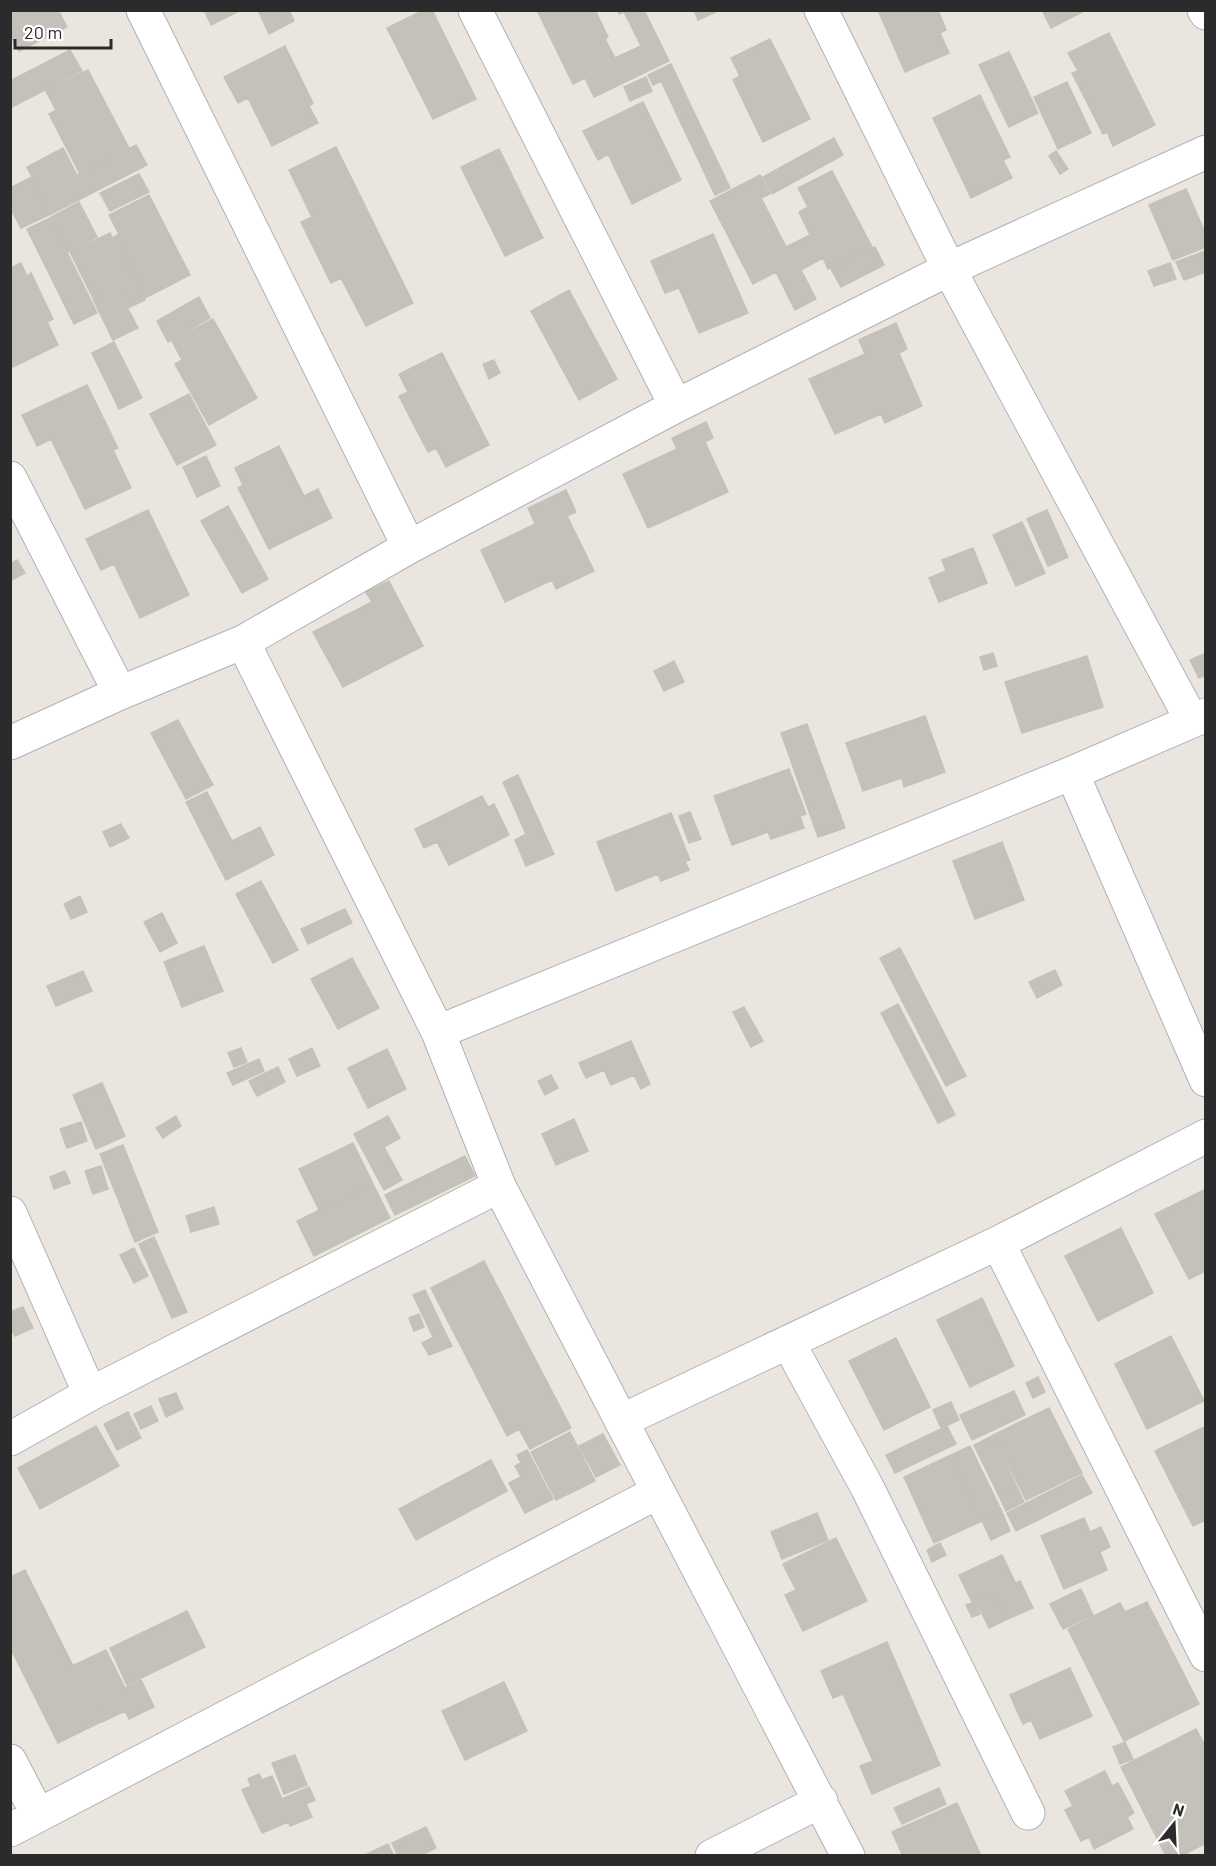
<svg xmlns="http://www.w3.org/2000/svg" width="1216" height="1866" viewBox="0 0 1216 1866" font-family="Barlow,sans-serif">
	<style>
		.building { fill: #c4c0ba; stroke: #c6c1b8; stroke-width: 1.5 }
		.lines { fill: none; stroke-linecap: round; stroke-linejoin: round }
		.minor-casing { stroke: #afb1b9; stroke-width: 35 }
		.minor { stroke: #fff; stroke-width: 33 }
	</style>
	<rect width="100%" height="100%" fill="#ebe5df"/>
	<path class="building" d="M 10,10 L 58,10 L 67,27 L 19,51 L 10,34 Z
		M 204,10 L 241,10 L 211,25 Z
		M 258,10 L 289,10 L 294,21 L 269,34 Z
		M 424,10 L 432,10 L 476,99 L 433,119 L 387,28 Z
		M 537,10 L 595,10 L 608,37 L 605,39 L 615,58 L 641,46 L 624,12 L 619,14 L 617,10 L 644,10 L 669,61 L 594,97 L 585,78 L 573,84 Z
		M 694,10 L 720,10 L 698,20 Z
		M 878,10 L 938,10 L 946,30 L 940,33 L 949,53 L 905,72 Z
		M 1042,10 L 1086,10 L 1051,28 Z
		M 1109,33 L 1155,125 L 1113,146 L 1107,132 L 1103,134 L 1072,73 L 1078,71 L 1068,53 Z
		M 770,39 L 810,119 L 763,142 L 733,80 L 740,76 L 731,58 Z
		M 285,46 L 313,103 L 309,106 L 318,123 L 272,146 L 248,98 L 238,103 L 224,77 Z
		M 70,50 L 82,71 L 10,108 L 10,81 Z
		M 1009,52 L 1038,113 L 1009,127 L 979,65 Z
		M 671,64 L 730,188 L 715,195 L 661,81 L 653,85 L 648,75 Z
		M 88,70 L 129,148 L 80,174 L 49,114 L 56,110 L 46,91 Z
		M 646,77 L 652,91 L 630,101 L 624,87 Z
		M 1067,82 L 1091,133 L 1058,149 L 1034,97 Z
		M 980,95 L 1010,157 L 1003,160 L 1012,178 L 971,198 L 933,118 Z
		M 643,102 L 681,180 L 632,204 L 608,154 L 598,160 L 583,131 Z
		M 834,138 L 843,155 L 772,194 L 763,177 Z
		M 136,145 L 147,165 L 51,214 L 27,167 L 63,148 L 77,175 Z
		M 336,147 L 413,303 L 366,326 L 341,278 L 331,283 L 301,222 L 312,217 L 289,170 Z
		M 499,149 L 543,238 L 505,256 L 461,167 Z
		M 1056,151 L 1068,169 L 1060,174 L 1049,156 Z
		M 832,171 L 872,247 L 828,269 L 823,258 L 801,270 L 816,299 L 795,310 L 776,272 L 753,284 L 710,201 L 760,175 L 770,194 L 761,198 L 786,247 L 810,235 L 799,212 L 808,207 L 798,188 Z
		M 139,174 L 149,192 L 110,211 L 100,193 Z
		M 32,177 L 51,214 L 21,228 L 10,207 L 10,188 Z
		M 1186,189 L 1206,235 L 1206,247 L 1173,260 L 1149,205 Z
		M 149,195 L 190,275 L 145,298 L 114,237 L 119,234 L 109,215 Z
		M 79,202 L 97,237 L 68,252 L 51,217 Z
		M 50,218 L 97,313 L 74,324 L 27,229 Z
		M 110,233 L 145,300 L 128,308 L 117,286 L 93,298 L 70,252 Z
		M 713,234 L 748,313 L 699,333 L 679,288 L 665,293 L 651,261 Z
		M 875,247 L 884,265 L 841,287 L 831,269 Z
		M 1205,251 L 1206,272 L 1184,280 L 1176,262 Z
		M 21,263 L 27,276 L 31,273 L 53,319 L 47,322 L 58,345 L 13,367 L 10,361 L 10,268 Z
		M 1170,263 L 1176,279 L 1154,286 L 1148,271 Z
		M 117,288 L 138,328 L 113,340 L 93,299 Z
		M 569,290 L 617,379 L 579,400 L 531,311 Z
		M 199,297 L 210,318 L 168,342 L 157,321 Z
		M 213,319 L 257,398 L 209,425 L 175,364 L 182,360 L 172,341 Z
		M 896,323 L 907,349 L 899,353 L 922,406 L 885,423 L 881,414 L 835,434 L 809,379 L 865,354 L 859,340 Z
		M 114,342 L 142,398 L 119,409 L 92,353 Z
		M 442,353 L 489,445 L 446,467 L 436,448 L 428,452 L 399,396 L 408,392 L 399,374 Z
		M 494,360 L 500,373 L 489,379 L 483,364 Z
		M 87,385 L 118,448 L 113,450 L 131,488 L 85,509 L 51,439 L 37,446 L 22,415 Z
		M 189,394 L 216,445 L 177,465 L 150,414 Z
		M 706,422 L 713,438 L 705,442 L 728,492 L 648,528 L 623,474 L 677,449 L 672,438 Z
		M 279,446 L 304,496 L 318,489 L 332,518 L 269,549 L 238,488 L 243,485 L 235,468 Z
		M 206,456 L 220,486 L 197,497 L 183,467 Z
		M 566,490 L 576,512 L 567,516 L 594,571 L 556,589 L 552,580 L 505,602 L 481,550 L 535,524 L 528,508 Z
		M 228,506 L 268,579 L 242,593 L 201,521 Z
		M 148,510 L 189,595 L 140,618 L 114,564 L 101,570 L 86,539 Z
		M 1047,510 L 1068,557 L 1048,566 L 1027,519 Z
		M 1022,522 L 1045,573 L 1016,586 L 993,535 Z
		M 973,548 L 987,583 L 939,602 L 929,578 L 946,571 L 942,560 Z
		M 17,560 L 25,573 L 10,581 L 10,564 Z
		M 389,581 L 423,646 L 343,687 L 313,632 L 372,602 L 366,592 Z
		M 993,653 L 997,666 L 984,670 L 980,657 Z
		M 1206,653 L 1206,675 L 1199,678 L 1190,660 Z
		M 1087,656 L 1103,707 L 1022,733 L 1005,682 Z
		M 674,661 L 684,682 L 664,691 L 654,671 Z
		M 925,716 L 945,772 L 904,787 L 902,778 L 863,791 L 846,743 Z
		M 178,720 L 213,785 L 186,799 L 151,733 Z
		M 807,724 L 845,828 L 818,837 L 781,733 Z
		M 789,769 L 806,814 L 800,816 L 804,828 L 771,839 L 768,832 L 732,845 L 714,796 Z
		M 518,775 L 554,854 L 526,866 L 515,840 L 526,834 L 503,782 Z
		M 207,792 L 232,841 L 260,827 L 274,855 L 226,880 L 186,802 Z
		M 482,796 L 488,807 L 494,804 L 509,835 L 449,865 L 437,842 L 424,848 L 415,829 Z
		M 690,812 L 701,839 L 689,843 L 679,816 Z
		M 671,813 L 690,860 L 685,861 L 689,870 L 661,881 L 658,874 L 616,891 L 597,842 Z
		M 121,824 L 129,838 L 110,847 L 103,832 Z
		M 1002,842 L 1024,900 L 975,919 L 953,861 Z
		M 261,881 L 298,950 L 273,963 L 236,894 Z
		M 80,896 L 87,912 L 71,919 L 64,904 Z
		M 345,909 L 352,923 L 308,944 L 301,929 Z
		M 162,913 L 177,943 L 160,952 L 144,922 Z
		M 204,946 L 223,991 L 182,1007 L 164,962 Z
		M 900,948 L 966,1076 L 946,1086 L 880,958 Z
		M 352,958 L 379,1008 L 338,1029 L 311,979 Z
		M 1055,970 L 1062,985 L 1037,998 L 1029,982 Z
		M 83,971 L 92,991 L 56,1006 L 47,986 Z
		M 898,1004 L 955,1115 L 938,1123 L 881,1013 Z
		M 744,1007 L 763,1041 L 751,1047 L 733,1012 Z
		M 631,1041 L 650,1084 L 641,1089 L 634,1075 L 611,1085 L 604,1070 L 586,1078 L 579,1063 Z
		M 241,1048 L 247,1062 L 234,1067 L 228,1053 Z
		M 312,1048 L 320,1066 L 297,1076 L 289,1059 Z
		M 387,1049 L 406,1089 L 368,1108 L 348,1068 Z
		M 259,1059 L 264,1071 L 233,1085 L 227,1073 Z
		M 278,1067 L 285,1082 L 257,1096 L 249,1081 Z
		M 551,1075 L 558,1088 L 545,1095 L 538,1081 Z
		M 102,1083 L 125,1136 L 96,1149 L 73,1095 Z
		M 176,1116 L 181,1126 L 163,1138 L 156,1128 Z
		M 388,1116 L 400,1138 L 384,1147 L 402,1180 L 384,1190 L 354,1134 Z
		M 574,1119 L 588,1151 L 556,1165 L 542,1134 Z
		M 81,1122 L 87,1141 L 67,1148 L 60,1129 Z
		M 353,1143 L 373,1184 L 319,1210 L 299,1169 Z
		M 123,1145 L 158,1232 L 135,1242 L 100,1154 Z
		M 465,1156 L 475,1176 L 395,1215 L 385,1195 Z
		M 101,1166 L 108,1189 L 93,1194 L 85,1171 Z
		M 65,1171 L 70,1183 L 54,1189 L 50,1177 Z
		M 373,1184 L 390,1218 L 314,1256 L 297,1221 Z
		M 1206,1189 L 1206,1271 L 1189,1279 L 1155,1214 Z
		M 214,1207 L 219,1224 L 191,1232 L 186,1216 Z
		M 1121,1228 L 1153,1293 L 1098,1321 L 1065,1256 Z
		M 154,1237 L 187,1312 L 172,1318 L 139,1244 Z
		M 134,1248 L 148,1276 L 134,1283 L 120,1255 Z
		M 484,1261 L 571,1428 L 530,1449 L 519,1429 L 507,1436 L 431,1288 Z
		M 425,1290 L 445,1332 L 433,1337 L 413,1295 Z
		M 982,1298 L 1014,1366 L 970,1387 L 937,1320 Z
		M 23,1307 L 33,1328 L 15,1336 L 10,1326 L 10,1312 Z
		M 419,1314 L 424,1327 L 414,1331 L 409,1318 Z
		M 445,1332 L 452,1346 L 440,1351 L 433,1337 Z
		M 1171,1336 L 1204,1401 L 1147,1429 L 1115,1364 Z
		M 432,1338 L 439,1351 L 429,1355 L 422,1343 Z
		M 896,1338 L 930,1407 L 884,1430 L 849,1361 Z
		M 1038,1377 L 1045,1392 L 1033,1398 L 1026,1383 Z
		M 1014,1391 L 1025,1415 L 972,1440 L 960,1415 Z
		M 176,1393 L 183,1409 L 166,1417 L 159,1399 Z
		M 951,1402 L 959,1420 L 941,1428 L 933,1410 Z
		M 151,1406 L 158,1421 L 141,1429 L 134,1414 Z
		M 1049,1408 L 1082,1473 L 1026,1500 L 993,1435 Z
		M 128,1412 L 141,1438 L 117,1450 L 104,1424 Z
		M 96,1426 L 119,1466 L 40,1509 L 18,1468 Z
		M 947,1426 L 956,1444 L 895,1473 L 886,1455 Z
		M 1206,1426 L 1206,1520 L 1193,1526 L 1155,1451 Z
		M 570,1432 L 595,1481 L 556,1500 L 531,1452 Z
		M 603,1434 L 620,1465 L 596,1477 L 579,1446 Z
		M 992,1436 L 1017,1487 L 999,1496 L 974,1445 Z
		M 970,1446 L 1002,1512 L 982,1521 L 951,1455 Z
		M 527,1450 L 553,1499 L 525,1513 L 509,1483 L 521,1477 L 515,1466 L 521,1463 L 517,1455 Z
		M 951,1455 L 982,1521 L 934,1543 L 904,1477 Z
		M 491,1460 L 507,1491 L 416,1540 L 399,1509 Z
		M 1082,1475 L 1092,1493 L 1016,1531 L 1007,1513 Z
		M 1017,1487 L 1024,1502 L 1006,1511 L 999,1496 Z
		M 1002,1512 L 1010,1531 L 991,1540 L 982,1521 Z
		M 817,1513 L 828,1540 L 782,1559 L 771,1532 Z
		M 1084,1518 L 1090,1532 L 1101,1527 L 1110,1547 L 1100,1552 L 1107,1570 L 1064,1589 L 1041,1536 Z
		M 836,1538 L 867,1601 L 803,1631 L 785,1595 L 796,1590 L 783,1564 Z
		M 940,1543 L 946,1555 L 932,1562 L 927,1550 Z
		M 1002,1555 L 1015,1582 L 972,1602 L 959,1575 Z
		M 25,1570 L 101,1722 L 58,1743 L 10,1647 L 10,1577 Z
		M 1020,1581 L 1033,1608 L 1008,1619 L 997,1592 Z
		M 1081,1589 L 1093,1615 L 1063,1629 L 1050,1604 Z
		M 997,1592 L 1008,1619 L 989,1628 L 976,1601 Z
		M 975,1602 L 980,1614 L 972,1617 L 966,1605 Z
		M 1147,1602 L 1199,1704 L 1124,1741 L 1068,1629 L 1120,1603 L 1125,1612 Z
		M 187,1611 L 205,1647 L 127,1685 L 110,1648 Z
		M 887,1642 L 940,1765 L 872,1794 L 860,1766 L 873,1761 L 843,1694 L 833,1698 L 821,1671 Z
		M 106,1650 L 125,1688 L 141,1680 L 154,1707 L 129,1719 L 125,1711 L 102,1722 L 74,1665 Z
		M 1070,1668 L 1092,1716 L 1040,1739 L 1031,1720 L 1023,1724 L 1010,1695 Z
		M 504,1682 L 527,1731 L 465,1760 L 442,1711 Z
		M 1196,1729 L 1206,1747 L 1206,1843 L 1181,1856 L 1166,1856 L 1121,1767 Z
		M 1125,1742 L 1133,1759 L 1120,1764 L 1113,1747 Z
		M 295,1755 L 307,1785 L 284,1794 L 272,1763 Z
		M 1105,1771 L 1112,1786 L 1118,1783 L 1134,1813 L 1127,1817 L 1133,1829 L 1094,1849 L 1089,1837 L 1081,1841 L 1065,1810 L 1073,1806 L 1065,1791 Z
		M 259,1774 L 262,1780 L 272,1776 L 282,1799 L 309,1787 L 315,1800 L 306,1804 L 312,1817 L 290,1826 L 288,1822 L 262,1833 L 242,1790 L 251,1786 L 248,1779 Z
		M 939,1788 L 946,1804 L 902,1824 L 894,1808 Z
		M 957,1803 L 981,1856 L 903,1856 L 892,1832 Z
		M 426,1827 L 436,1848 L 420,1856 L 398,1856 L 392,1843 Z
		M 388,1844 L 394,1856 L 365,1855 Z"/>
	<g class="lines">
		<g class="minor-casing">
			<path id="minor" d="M 143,10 L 409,547
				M 475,10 L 676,406
				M 821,10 L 949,269 L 1192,721
				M 1204,10 L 1206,13
				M 10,478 L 120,693 L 243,642 L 409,547 L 676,406 L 949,269 L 1206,152
				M 243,642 L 438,1032 L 499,1186 L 848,1856
				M 10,743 L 120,693
				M 1072,773 L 1206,1080
				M 438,1032 L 1072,773 L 1206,715
				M 10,1213 L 90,1394
				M 998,1243 L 1206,1655
				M 788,1342 L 867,1487 L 1028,1813
				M 621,1421 L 998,1243 L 1206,1136
				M 10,1439 L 90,1394 L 499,1186
				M 10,1761 L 38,1815
				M 10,1830 L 658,1492
				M 712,1856 L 821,1801"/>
		</g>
		<use href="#minor" class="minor"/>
	</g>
	<rect width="1216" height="1866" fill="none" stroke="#2b2b2b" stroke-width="24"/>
	<g transform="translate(1174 1824) rotate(18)" stroke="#ffffff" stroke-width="4.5" paint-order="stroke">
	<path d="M0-4.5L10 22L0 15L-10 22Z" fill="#2b2b2b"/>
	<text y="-9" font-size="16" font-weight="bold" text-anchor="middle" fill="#2b2b2b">N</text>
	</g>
	<path d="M15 39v9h96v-9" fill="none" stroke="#2b2b2b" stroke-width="3"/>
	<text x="24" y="39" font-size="18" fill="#2b2b2b" stroke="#ffffff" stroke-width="4.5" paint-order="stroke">20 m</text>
</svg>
